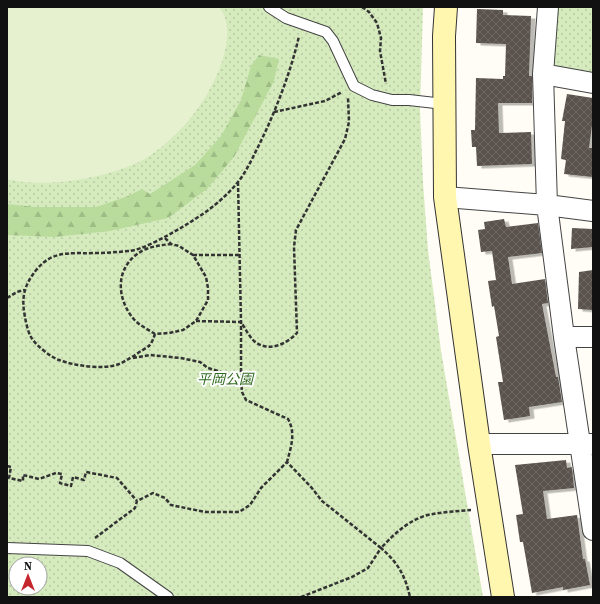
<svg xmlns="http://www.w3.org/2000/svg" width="600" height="604" viewBox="0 0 600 604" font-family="'Source Serif 4','Noto Sans JP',serif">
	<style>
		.grass { fill: url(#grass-dots); fill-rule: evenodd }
		.forest { fill: url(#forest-firs) }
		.pitch { fill: #e6f2cf }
		.building { fill: url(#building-cross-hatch); filter: url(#shadow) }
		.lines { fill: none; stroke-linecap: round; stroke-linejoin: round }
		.lane-casing { stroke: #444; stroke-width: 12 }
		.street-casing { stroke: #444; stroke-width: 22 }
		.secondary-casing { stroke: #333; stroke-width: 24 }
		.path { stroke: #333; stroke-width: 2.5; stroke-dasharray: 4 2; stroke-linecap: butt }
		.lane { stroke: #fff; stroke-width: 10 }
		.street { stroke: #fff; stroke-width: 20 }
		.secondary { stroke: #fff6b0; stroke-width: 22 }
		.labels { text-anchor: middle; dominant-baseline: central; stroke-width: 4; stroke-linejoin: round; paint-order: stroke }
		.park-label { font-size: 14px; font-style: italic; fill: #2f6b1f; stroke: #fff }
	</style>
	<defs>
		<pattern id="grass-dots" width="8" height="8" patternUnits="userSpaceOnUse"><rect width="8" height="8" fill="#d5ebbd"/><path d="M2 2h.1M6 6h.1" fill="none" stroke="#b6c8a1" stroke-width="1.8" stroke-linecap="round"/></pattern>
		<pattern id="forest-firs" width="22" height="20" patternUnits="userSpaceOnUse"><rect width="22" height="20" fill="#b9dc9c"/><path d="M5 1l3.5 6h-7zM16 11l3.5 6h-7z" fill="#9ebc85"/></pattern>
		<pattern id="building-cross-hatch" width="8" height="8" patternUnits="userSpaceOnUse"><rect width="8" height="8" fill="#5a524d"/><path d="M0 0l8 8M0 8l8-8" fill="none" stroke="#6d6662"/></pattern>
		<filter id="shadow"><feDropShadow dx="4.5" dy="2.5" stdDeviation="0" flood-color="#0004"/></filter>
	</defs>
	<rect width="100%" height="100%" fill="#fffdf5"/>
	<path class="grass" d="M 7,7 L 423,7 L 420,109 L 423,183 L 428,250 L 441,351 L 483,597 L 7,597 ZM 16,564 L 40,564 L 40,588 L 16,588 Z
		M 555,7 L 593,7 L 593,73 L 550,65 Z"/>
	<path class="forest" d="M 259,55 L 279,59 L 274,81 L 234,157 L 207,189 L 168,218 L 110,231 L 54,237 L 7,235 L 7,204 L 35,207 L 96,207 L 128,196 L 142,189 L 150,194 L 195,165 L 221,136 L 241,100 L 251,66 Z"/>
	<path class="pitch" d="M 7,7 L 219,7 C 221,10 224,14 225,18 C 231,36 224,60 216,77 C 202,108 179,135 151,155 C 121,175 61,186 25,182 C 19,182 13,180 7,179 Z"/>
	<path class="building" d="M 477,9 L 503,10 L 503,15 L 531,16 L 529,76 L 532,76 L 532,103 L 498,103 L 499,133 L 531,132 L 532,164 L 477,166 L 476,147 L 472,147 L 471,130 L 475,130 L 476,78 L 503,79 L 503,76 L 505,76 L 506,44 L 476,43 Z
		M 567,94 L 593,98 L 593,118 L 589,148 L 593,148 L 593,177 L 564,174 L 566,160 L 561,159 L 565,121 L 562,121 Z
		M 504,219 L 506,227 L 538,223 L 542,253 L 508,257 L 512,284 L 545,279 L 548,303 L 542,304 L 556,377 L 558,377 L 562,402 L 529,407 L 530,416 L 504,420 L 498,382 L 503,382 L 496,337 L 499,336 L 494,306 L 492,307 L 488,281 L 496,280 L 492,251 L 481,252 L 478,230 L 485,229 L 484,222 Z
		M 572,228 L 593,229 L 593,247 L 571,249 Z
		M 593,270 L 593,310 L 578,309 L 579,272 Z
		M 566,460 L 567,468 L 572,467 L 574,488 L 543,491 L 547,519 L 577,515 L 583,559 L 585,559 L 590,585 L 563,590 L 563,587 L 532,593 L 523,542 L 520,542 L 516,515 L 523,514 L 515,465 Z"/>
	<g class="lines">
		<g class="lane-casing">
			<path id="lane" d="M 269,7 L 286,18 L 326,32 L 333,41 L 354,86 L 372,95 L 392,100 L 409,100 L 444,104
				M 7,548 L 88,551 L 120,563 L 168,597"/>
		</g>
		<g class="street-casing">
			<path id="street" d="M 548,7 L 543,74 L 547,205 L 564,337 L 593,530
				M 543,74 L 593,83
				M 445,197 L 547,205 L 593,211
				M 564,337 L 593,337
				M 479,444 L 593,444"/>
		</g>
		<g class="secondary-casing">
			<path id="secondary" d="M 446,7 L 444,36 L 445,197 L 479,444 L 503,597"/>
		</g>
		<path class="path" d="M 362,7 L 369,12 L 377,23 L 381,38 L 380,51 L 386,84
			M 274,112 L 325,101 L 342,92
			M 238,182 L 241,322 L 241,381 L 242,392 L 246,400 L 288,419 C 296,433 291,447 287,462
			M 165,238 L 171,244 L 179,246 L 193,255 L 206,277 L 208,288 L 208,300 L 196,321 L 183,330 L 169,333 L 155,334 C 150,348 150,345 138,353 C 132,357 126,361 119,364 C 104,370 75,366 59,360 C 52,358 35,345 31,337 C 28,332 26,323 25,317 C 21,297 24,285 37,269 C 54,249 73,254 96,253 C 107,253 118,252 129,251 C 142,250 167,236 179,229 C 201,216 222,202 238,182 C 246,172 252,159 258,147 C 274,115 291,72 299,36
			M 193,255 L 240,255
			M 7,298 L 17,292 L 24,290
			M 196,321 L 241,322 C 245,328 249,336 254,341 C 268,353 287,344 297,333 L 294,247 L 296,230 L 345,139 L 349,122 L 348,98
			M 155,334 C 147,329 137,324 132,317 C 114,293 117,262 146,249 C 154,246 162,245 171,244
			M 133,358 L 150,355 L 181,358 L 200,362 L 208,368 L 221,372 L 241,381
			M 7,466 L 11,467 L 9,478 L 23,481 L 23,475 L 39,479 L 56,473 L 62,474 L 60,483 L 71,486 L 73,477 L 84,480 L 86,472 L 117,478 L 137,501
			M 95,538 L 135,508 L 137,501 L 153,493 L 165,498 L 171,505 L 205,512 L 239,512 L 250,505 L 261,488 L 287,462 L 311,487 L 322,501 L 381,548 C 395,533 412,517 433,514 C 445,512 458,511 471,510
			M 301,597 L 352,577 L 368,568 L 381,548 C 398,563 405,575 410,597"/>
		<use href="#lane" class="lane"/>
		<use href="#street" class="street"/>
		<use href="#secondary" class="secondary"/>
	</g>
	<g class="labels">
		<g class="park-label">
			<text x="225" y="379">平岡公園</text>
		</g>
	</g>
	<rect width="600" height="604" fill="none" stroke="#111111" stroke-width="16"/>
	<g transform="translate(28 576)"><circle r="19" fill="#ffffff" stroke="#a0a0a0"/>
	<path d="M0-3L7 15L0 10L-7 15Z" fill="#c4262e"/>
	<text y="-6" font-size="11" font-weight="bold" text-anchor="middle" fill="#111111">N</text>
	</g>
</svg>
